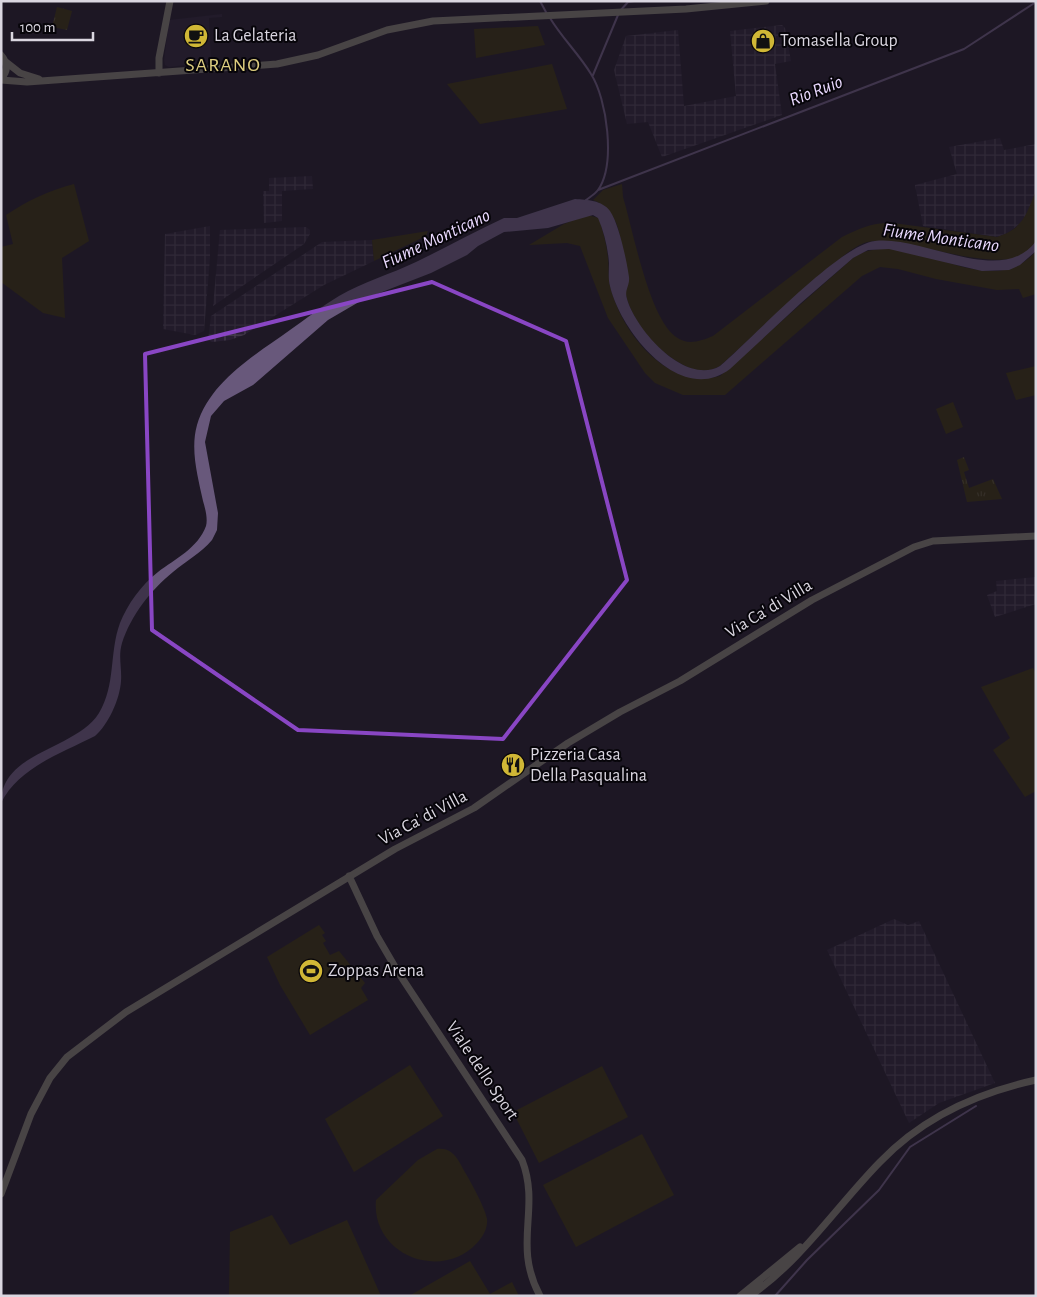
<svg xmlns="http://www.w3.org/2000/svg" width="1037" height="1297" viewBox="0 0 1037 1297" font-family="'Alegreya Sans',sans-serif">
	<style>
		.built { fill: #281f32 }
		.industrial { fill: url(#industrial-grid) }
		.grass { fill: #342d09 }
		.park { fill: url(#park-tufts) }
		.water { fill: #68587b }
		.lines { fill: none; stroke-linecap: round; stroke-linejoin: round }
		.stream { stroke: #68587b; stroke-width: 2 }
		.secondary { stroke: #7d7a6e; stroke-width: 7 }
		.marked { fill: none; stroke: #8946c4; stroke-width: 4; stroke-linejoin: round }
		.labels { text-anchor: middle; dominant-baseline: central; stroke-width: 4; stroke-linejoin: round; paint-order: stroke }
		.poi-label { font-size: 18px; fill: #dad6e0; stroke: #07050a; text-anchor: start }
		.street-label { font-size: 18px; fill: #dad6e0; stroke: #07050a }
		.water-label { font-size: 19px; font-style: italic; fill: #ead9ff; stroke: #07050a }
		.quarter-label { font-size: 20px; letter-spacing: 1px; fill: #ddcd7f; stroke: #07050a }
	</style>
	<defs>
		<pattern id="industrial-grid" width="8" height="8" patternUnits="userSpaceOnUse" patternTransform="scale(1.25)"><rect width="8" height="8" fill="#281f32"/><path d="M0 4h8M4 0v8" fill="none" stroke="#473f4f"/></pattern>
		<pattern id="park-tufts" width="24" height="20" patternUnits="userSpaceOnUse" patternTransform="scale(1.25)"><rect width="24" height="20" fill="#342d09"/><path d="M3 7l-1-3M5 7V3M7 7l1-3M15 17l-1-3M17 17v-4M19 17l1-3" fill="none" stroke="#514b2d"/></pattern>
	</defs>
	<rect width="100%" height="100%" fill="#1e1825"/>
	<path class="built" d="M 222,14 L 222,17 L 209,18 L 211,62 L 169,67 L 165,65 L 164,60 L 169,20 Z"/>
	<path class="industrial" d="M 782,25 L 785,28 L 791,61 L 775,64 L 782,115 L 662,157 L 648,122 L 627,124 L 614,70 L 626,36 L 678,30 L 684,106 L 736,96 L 730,31 Z
		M 1000,138 L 1004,150 L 1036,144 L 1036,191 L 1026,219 L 1008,233 L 997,237 L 923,226 L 915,185 L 957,174 L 949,147 Z
		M 312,176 L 313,189 L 282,191 L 282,221 L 264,223 L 263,191 L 269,191 L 269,178 Z
		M 210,226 L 210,258 L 204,331 L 195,335 L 163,329 L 165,234 Z
		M 306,227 L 310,230 L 310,234 L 304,244 L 213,306 L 220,230 Z
		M 372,240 L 374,261 L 324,285 L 244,335 L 230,340 L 212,342 L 208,340 L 211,316 L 322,242 Z
		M 1036,577 L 1036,589 L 1034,590 L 1036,604 L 995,617 L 987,595 L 997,591 L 996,581 Z
		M 894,919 L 908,925 L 919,921 L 995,1083 L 939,1103 L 909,1123 L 827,950 Z"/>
	<path class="grass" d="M 538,26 L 545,45 L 476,58 L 474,29 Z
		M 552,64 L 567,109 L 480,124 L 447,84 Z
		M 74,184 L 89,241 L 62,258 L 65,318 L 43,313 L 1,282 L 1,247 L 13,244 L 6,215 C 27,201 50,190 74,184 Z
		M 622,184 L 623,197 C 633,230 649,318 676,337 C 688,346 701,341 713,336 L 842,237 C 860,228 873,222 893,223 L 997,237 C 1024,228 1026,214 1036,191 C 1036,204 1037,229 1036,240 C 1022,289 899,230 864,243 C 851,248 840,259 830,267 C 791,298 757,333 720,366 C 706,374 694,371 680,363 C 657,350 635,325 627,299 C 618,268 632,215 593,200 L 603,190 Z
		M 587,215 L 599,218 C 603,232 607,245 608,259 C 609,268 608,278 610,286 C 622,334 667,390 720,376 L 853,258 C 907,222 988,308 1036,251 L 1036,294 L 1023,298 L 1019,289 L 997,290 L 936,279 L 898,269 L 880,267 L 862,276 L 725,395 L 683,395 L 655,383 L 645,373 L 608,318 L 580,246 L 567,243 L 529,245 L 564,224 Z
		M 428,231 L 426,236 L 374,261 L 372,240 Z
		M 1036,366 L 1036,395 L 1016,400 L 1006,373 Z
		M 953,402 L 963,427 L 946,434 L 936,409 Z
		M 1033,668 L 1036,674 L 1036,791 L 1025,797 L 993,750 L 1010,738 L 981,687 Z
		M 319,925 L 325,933 L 322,935 L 326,941 L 323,943 L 330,955 L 339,951 L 365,983 L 361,988 L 368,1000 L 310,1035 L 280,985 L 267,957 Z
		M 410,1065 L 443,1116 L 354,1172 L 325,1119 Z
		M 602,1066 L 628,1117 L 539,1163 L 513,1112 Z
		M 642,1134 L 674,1195 L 576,1247 L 543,1185 Z
		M 437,1149 C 454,1147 459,1162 466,1174 C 472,1184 485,1208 487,1219 C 488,1228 483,1237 477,1243 C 441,1282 371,1255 376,1200 L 418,1160 Z
		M 272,1215 L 290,1245 L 347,1220 L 381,1296 L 229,1296 L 230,1232 Z
		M 470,1261 L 490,1294 L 512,1282 L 519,1296 L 409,1296 Z"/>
	<path class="park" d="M 57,7 L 72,11 L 67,30 L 52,27 Z
		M 964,457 L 969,470 L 964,472 L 969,488 L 993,479 L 1002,499 L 967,502 L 957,460 Z"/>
	<path class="water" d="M 575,199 C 587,200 602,200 610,211 C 619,224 627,262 629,277 C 630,286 624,290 627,299 C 636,330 685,386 720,366 C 752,339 839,245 875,241 C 922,235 1002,288 1036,241 L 1036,251 L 1020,265 L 1009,270 L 982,271 L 889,249 L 868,250 L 853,258 L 801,303 L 730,369 C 680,407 620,330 610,286 C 608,279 609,270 609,263 C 608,248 604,232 598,218 L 593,215 L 548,228 L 504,232 L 478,246 L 467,255 L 431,273 L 364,299 L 328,320 L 253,385 L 224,401 L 211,416 L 205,442 L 218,513 L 217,530 L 212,540 C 201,553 186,561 173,572 C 151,590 131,615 122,643 C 118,656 122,668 121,681 C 120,699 108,725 95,736 C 62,753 19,767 1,803 C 1,751 76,750 99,713 C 116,685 109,653 120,623 C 127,605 142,584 158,572 C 175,559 198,548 206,526 C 208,518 205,508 203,501 C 198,477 190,450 197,425 C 210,381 255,355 290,330 C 306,319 322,306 339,296 C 363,282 391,274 416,262 C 445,248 474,232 504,218 L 517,218 Z"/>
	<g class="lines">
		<path class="stream" d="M 540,1 L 547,14
			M 620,11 L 628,2 L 634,1
			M 550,18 C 562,38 579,54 591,74 C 607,99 616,164 598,190 C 595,194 590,197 586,200
			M 593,75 L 618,15
			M 598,190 L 964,49 L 1036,2
			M 775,1296 L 807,1260 L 879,1190 L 910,1147 L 976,1106"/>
		<path class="secondary" d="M 1,55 C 8,63 8,71 1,79
			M 6,62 L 20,73 L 39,79
			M 159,73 L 159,58 L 170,1
			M 1,80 L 27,82 L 277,64 L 318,55 L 387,30 L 433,21 L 686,9 L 766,1
			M 349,876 L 377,936 L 398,972 L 522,1160 C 541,1209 512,1244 540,1296
			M 1,1194 L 31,1114 L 50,1078 L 67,1057 L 126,1012 L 395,849 L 474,808 L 568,743 L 620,712 L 680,681 L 812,600 L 914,547 L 933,541 L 1036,536
			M 740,1296 L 800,1247
			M 750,1296 C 802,1260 836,1207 880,1162 C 922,1118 976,1093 1036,1080"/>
	</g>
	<path d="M0 0H1037V1297H0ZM 432,282 L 566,341 L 627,580 L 503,739 L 298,730 L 152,630 L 145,354 Z" fill="#1e1825" fill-opacity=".55" fill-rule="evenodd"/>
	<path class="marked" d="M 432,282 L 566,341 L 627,580 L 503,739 L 298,730 L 152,630 L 145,354 Z"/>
	<defs>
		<g id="cafe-disc" transform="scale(1.25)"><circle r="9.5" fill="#d0b736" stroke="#07050a"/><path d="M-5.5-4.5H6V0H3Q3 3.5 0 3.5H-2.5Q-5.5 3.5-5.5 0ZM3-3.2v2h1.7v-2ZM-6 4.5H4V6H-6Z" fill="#111"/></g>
		<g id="shop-disc" transform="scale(1.25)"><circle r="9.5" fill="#d0b736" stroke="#07050a"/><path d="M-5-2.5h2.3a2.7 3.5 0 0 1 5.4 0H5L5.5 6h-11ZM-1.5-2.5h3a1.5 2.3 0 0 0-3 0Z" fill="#111"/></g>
		<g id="restaurant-disc" transform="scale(1.25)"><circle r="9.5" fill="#d0b736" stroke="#07050a"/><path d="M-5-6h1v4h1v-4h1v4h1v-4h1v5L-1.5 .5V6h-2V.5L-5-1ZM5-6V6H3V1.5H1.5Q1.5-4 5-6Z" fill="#111"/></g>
		<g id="stadium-disc" transform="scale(1.25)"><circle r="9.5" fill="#d0b736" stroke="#07050a"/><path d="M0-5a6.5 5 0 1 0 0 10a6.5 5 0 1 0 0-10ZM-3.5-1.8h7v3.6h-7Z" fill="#111"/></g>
	</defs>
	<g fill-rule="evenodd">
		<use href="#cafe-disc" x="196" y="36"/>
		<use href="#shop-disc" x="763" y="41"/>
		<use href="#restaurant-disc" x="513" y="765"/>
		<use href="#stadium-disc" x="311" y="971"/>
	</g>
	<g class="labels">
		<g class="poi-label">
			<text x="214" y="36">La Gelateria</text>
			<text x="780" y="41">Tomasella Group</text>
			<text x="530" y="755">Pizzeria Casa<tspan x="530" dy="21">Della Pasqualina</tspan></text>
			<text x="328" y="971">Zoppas Arena</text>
		</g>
		<g class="street-label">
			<text transform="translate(769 609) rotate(-31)">Via Ca' di Villa</text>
			<text transform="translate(423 818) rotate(-28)">Via Ca' di Villa</text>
			<text transform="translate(482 1071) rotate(56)">Viale dello Sport</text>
		</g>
		<g class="water-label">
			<text transform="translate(816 91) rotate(-21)">Rio Ruio</text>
			<text transform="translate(941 238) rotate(8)">Fiume Monticano</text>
			<text transform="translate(436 239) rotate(-25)">Fiume Monticano</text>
		</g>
		<g class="quarter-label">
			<text x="223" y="65">SARANO</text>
		</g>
	</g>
	<rect width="1037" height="1297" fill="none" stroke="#dad6e0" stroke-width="5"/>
	<path d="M12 32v8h81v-8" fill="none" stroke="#dad6e0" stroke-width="2.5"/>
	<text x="20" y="32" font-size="15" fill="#dad6e0" stroke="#07050a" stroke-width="4" paint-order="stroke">100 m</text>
</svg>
